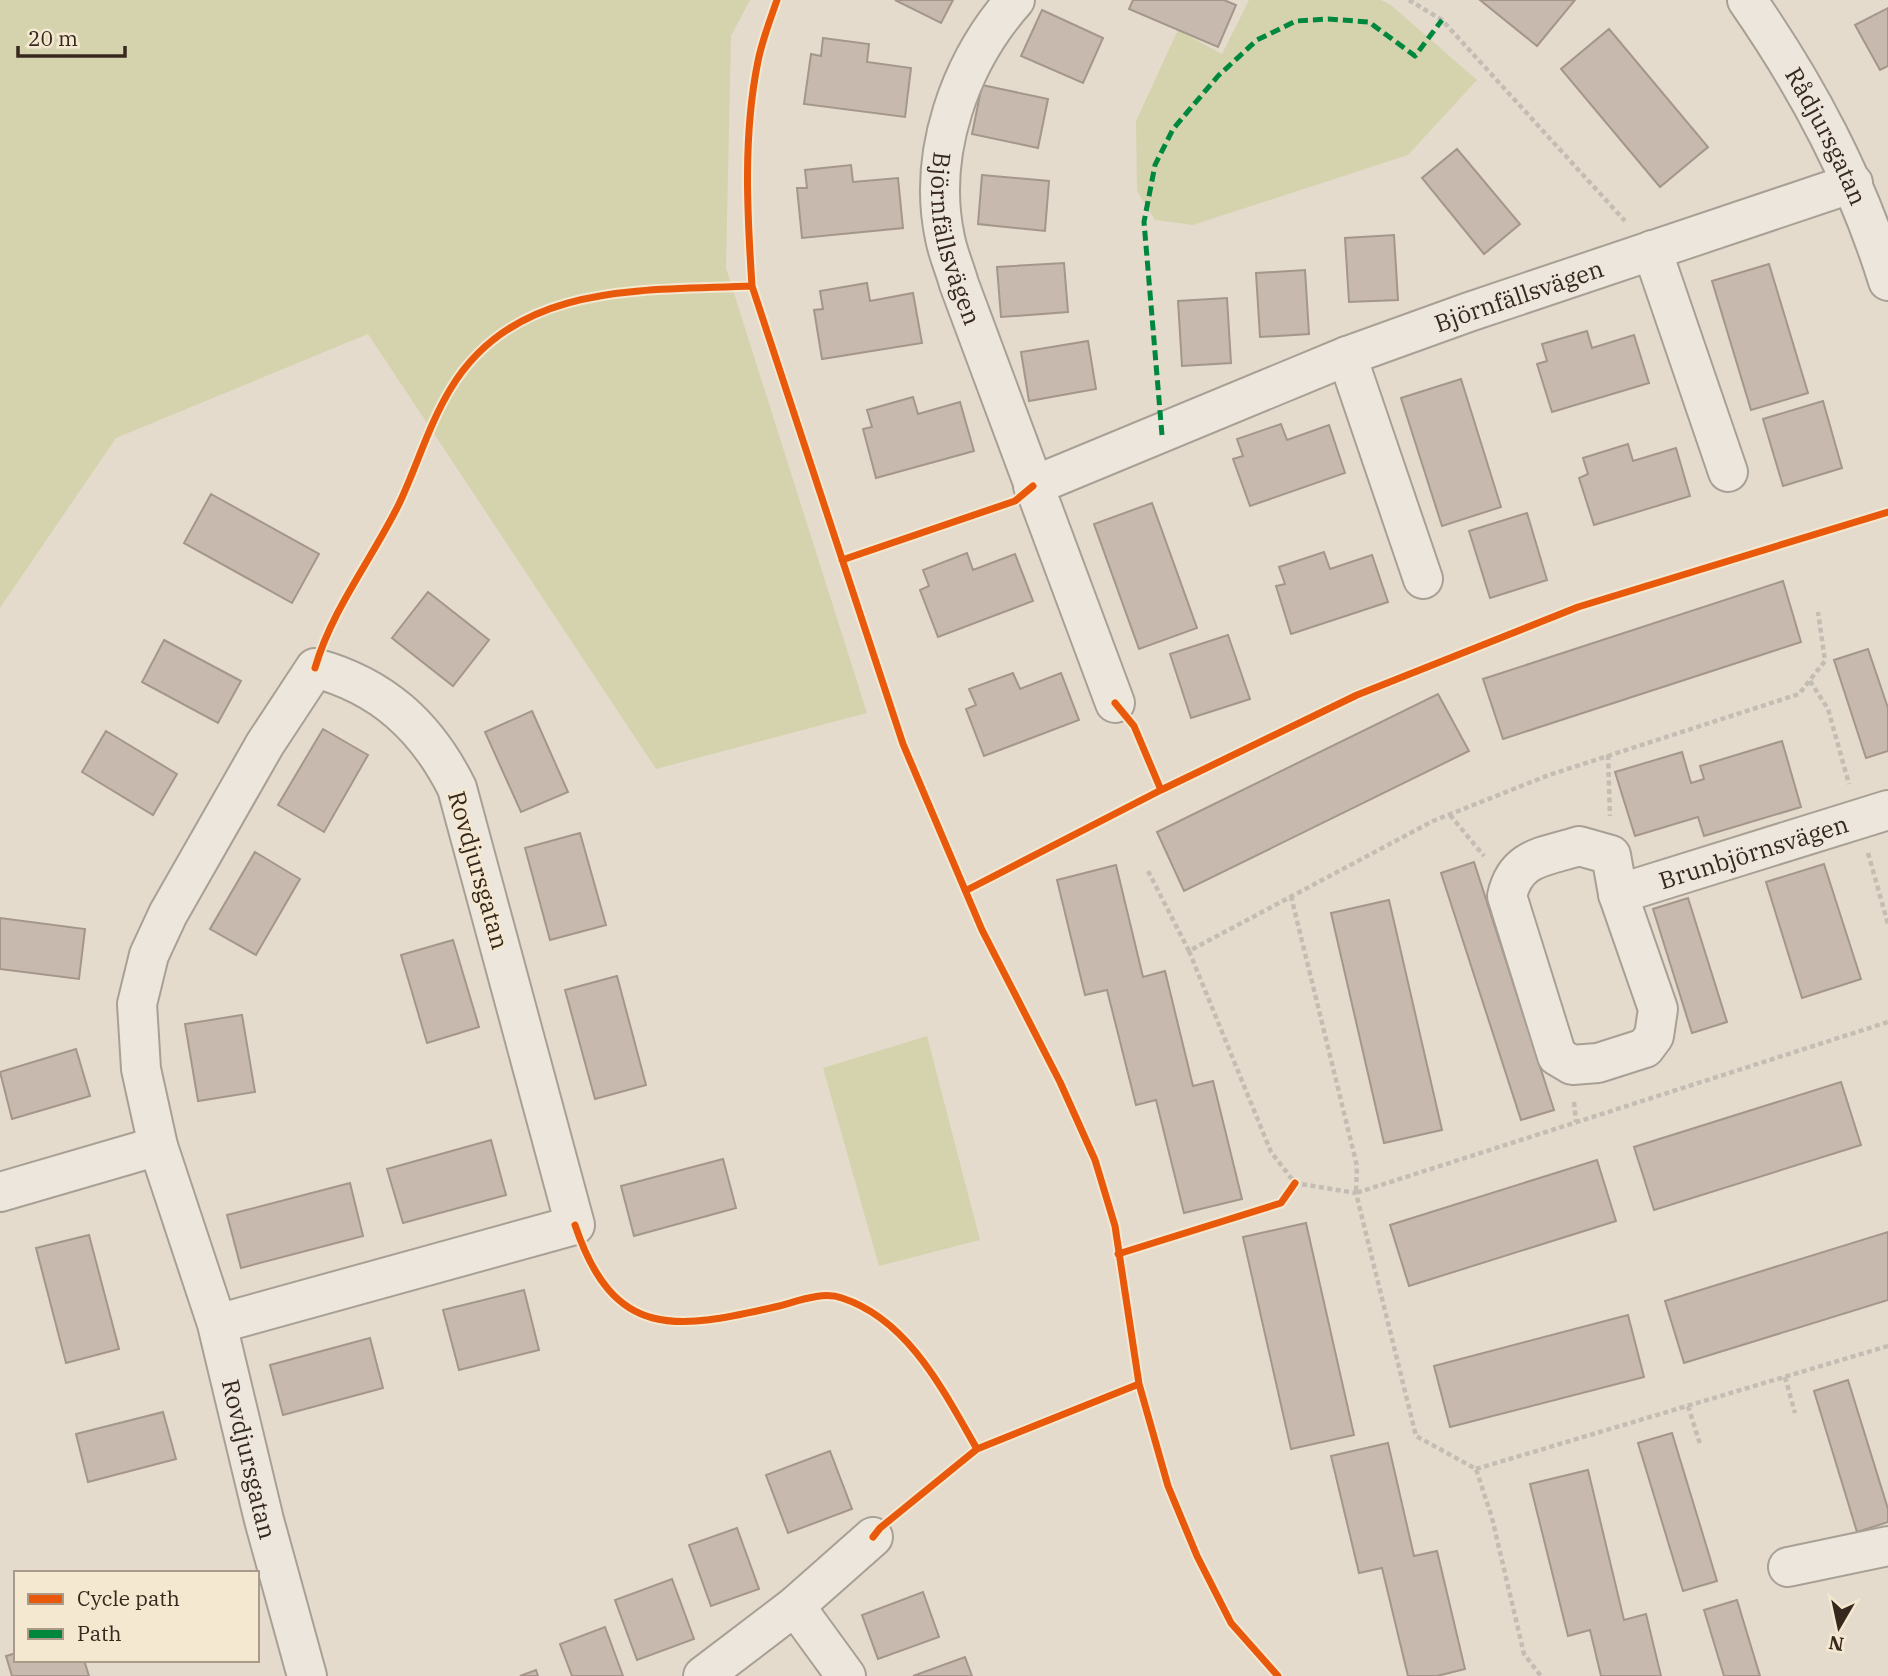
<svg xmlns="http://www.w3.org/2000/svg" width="1888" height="1676" viewBox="0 0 1888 1676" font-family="'IBM Plex Serif',serif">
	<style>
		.green { fill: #d5d3ae }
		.building { fill: #c7b9ad; stroke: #a4968b; stroke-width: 2 }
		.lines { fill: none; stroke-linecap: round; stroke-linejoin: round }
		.minor-casing { stroke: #a9a095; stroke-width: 42 }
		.path { stroke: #c4bdb4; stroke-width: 4.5; stroke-dasharray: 5 3.5; stroke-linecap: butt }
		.minor { stroke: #ece6dd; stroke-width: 38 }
		.quiet { stroke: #00873e; stroke-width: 5; stroke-dasharray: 10 5; stroke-linecap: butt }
		.cycleway-casing { stroke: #f5e8d0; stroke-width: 11 }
		.cycleway { stroke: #e8590c; stroke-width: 7 }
		.labels { text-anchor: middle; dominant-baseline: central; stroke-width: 5; stroke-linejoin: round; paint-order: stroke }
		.street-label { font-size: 24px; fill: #37281d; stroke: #f5e8d0 }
	</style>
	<rect width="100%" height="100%" fill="#e4dbcc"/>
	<path class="green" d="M 0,0 L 750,0 L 731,36 L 726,268 L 867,713 L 656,769 L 368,334 L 116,438 L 0,608 Z
		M 1249,0 L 1381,0 L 1391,5 L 1477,80 L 1408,155 L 1193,225 L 1155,220 L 1137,191 L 1136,121 L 1178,30 L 1222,54 Z
		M 927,1036 L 980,1240 L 879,1266 L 823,1068 Z"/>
	<path class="building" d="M 895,0 L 953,0 L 941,23 Z
		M 1133,0 L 1224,0 L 1236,5 L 1218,47 L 1129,9 Z
		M 1480,0 L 1575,0 L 1537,46 Z
		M 1888,8 L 1888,66 L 1880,70 L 1855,25 Z
		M 1042,10 L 1103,38 L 1083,83 L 1021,56 Z
		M 1609,29 L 1708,147 L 1660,187 L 1561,69 Z
		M 823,38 L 869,44 L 867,62 L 911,68 L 905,117 L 804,104 L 811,54 L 821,56 Z
		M 982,85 L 1048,99 L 1038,148 L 972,134 Z
		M 1457,149 L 1520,224 L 1484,254 L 1422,178 Z
		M 851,165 L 853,182 L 898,178 L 903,228 L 802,238 L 797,188 L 807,188 L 805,170 Z
		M 982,175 L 1049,181 L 1045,231 L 978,224 Z
		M 1394,235 L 1398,300 L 1349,302 L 1345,238 Z
		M 1064,263 L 1068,312 L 1001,317 L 997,267 Z
		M 1769,264 L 1808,393 L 1751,410 L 1712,281 Z
		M 1305,270 L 1309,334 L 1260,337 L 1256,273 Z
		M 867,283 L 870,301 L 913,293 L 922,343 L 822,359 L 814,310 L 823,309 L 820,291 Z
		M 1227,298 L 1231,363 L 1182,366 L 1178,301 Z
		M 1587,331 L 1592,348 L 1634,335 L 1649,383 L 1552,412 L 1537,364 L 1547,361 L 1542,344 Z
		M 1088,341 L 1096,389 L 1029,401 L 1021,352 Z
		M 1461,379 L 1501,507 L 1442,526 L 1401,398 Z
		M 913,397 L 918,414 L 960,402 L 974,451 L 876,478 L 863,429 L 872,427 L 867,410 Z
		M 1823,401 L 1842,468 L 1783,486 L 1763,419 Z
		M 1281,424 L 1287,440 L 1329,425 L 1345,473 L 1250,506 L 1233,459 L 1243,456 L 1237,439 Z
		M 1628,444 L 1633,461 L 1676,448 L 1690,496 L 1594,525 L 1579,478 L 1588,474 L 1583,458 Z
		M 211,494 L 319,554 L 292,603 L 184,543 Z
		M 1152,503 L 1197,628 L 1139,649 L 1094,524 Z
		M 1527,513 L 1547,580 L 1490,598 L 1469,531 Z
		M 1324,552 L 1330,569 L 1372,555 L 1388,602 L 1291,634 L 1276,586 L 1285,584 L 1279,567 Z
		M 967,553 L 973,570 L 1015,554 L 1033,601 L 938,637 L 920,590 L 929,586 L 923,570 Z
		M 1783,581 L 1801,642 L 1503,739 L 1483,679 Z
		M 428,592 L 489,640 L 453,686 L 392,638 Z
		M 1228,635 L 1250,699 L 1191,718 L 1170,654 Z
		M 164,640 L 241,681 L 218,723 L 142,682 Z
		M 1868,649 L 1888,708 L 1888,751 L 1866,758 L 1834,660 Z
		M 1013,673 L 1020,689 L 1061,673 L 1079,720 L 984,756 L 966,709 L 976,705 L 969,689 Z
		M 1438,694 L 1469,751 L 1184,891 L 1157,832 Z
		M 532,711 L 568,792 L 521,812 L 485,732 Z
		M 323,729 L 368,755 L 324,832 L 278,805 Z
		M 106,731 L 177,774 L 153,815 L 82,772 Z
		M 1782,741 L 1801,807 L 1704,836 L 1698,817 L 1635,836 L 1615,772 L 1682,752 L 1691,783 L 1704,779 L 1700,766 Z
		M 580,833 L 606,925 L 550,940 L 525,848 Z
		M 255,852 L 300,879 L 256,955 L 210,929 Z
		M 1474,862 L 1554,1110 L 1521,1120 L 1441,873 Z
		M 1824,864 L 1861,979 L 1802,998 L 1766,882 Z
		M 1116,865 L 1143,977 L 1165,971 L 1193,1086 L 1213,1081 L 1242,1199 L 1184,1213 L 1156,1100 L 1136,1105 L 1107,990 L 1085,995 L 1057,880 Z
		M 1688,898 L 1727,1022 L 1692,1033 L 1653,909 Z
		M 1389,900 L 1442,1130 L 1384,1143 L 1331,913 Z
		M 0,918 L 85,929 L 79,979 L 0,969 Z
		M 453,940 L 479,1027 L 427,1043 L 401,955 Z
		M 617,976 L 646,1085 L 595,1099 L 565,990 Z
		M 242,1015 L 255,1092 L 198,1101 L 185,1024 Z
		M 76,1049 L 90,1096 L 12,1119 L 0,1072 Z
		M 1841,1082 L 1861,1145 L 1654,1210 L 1634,1147 Z
		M 491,1140 L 506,1195 L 403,1223 L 387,1169 Z
		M 723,1159 L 736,1208 L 634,1236 L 621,1186 Z
		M 1597,1160 L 1616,1221 L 1409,1286 L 1390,1225 Z
		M 350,1183 L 363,1236 L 241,1268 L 227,1215 Z
		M 1306,1223 L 1354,1435 L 1291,1449 L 1243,1237 Z
		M 1888,1232 L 1888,1300 L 1684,1363 L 1665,1301 Z
		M 89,1235 L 119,1349 L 66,1363 L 36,1248 Z
		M 524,1290 L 539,1350 L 459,1370 L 443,1310 Z
		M 1628,1315 L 1644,1377 L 1450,1427 L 1434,1366 Z
		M 370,1338 L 383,1388 L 283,1415 L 270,1365 Z
		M 1848,1380 L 1888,1509 L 1888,1522 L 1857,1532 L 1814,1391 Z
		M 163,1412 L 176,1459 L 88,1482 L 76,1434 Z
		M 1672,1433 L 1717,1581 L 1683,1591 L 1638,1443 Z
		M 1388,1443 L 1414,1556 L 1437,1551 L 1465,1669 L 1437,1676 L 1408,1676 L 1382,1568 L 1359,1573 L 1331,1456 Z
		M 830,1451 L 852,1509 L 788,1533 L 766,1475 Z
		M 1588,1470 L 1624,1620 L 1646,1614 L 1661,1676 L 1601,1676 L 1590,1630 L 1568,1636 L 1530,1484 Z
		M 737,1528 L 759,1589 L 711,1606 L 689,1545 Z
		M 672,1579 L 694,1639 L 637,1660 L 615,1600 Z
		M 923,1592 L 939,1637 L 878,1659 L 862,1615 Z
		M 1737,1600 L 1760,1676 L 1724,1676 L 1704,1610 Z
		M 605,1627 L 623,1676 L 572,1676 L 560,1644 Z
		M 16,1653 L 16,1660 L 84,1660 L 89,1676 L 12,1676 L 6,1656 Z
		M 965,1657 L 972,1676 L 913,1676 Z
		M 536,1670 L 538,1676 L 520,1676 Z"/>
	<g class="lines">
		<g class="minor-casing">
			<g id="minor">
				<path id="s1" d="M 1015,0 C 960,62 927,154 945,238 C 948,254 955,269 959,284 L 1115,703"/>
				<path id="s2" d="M 1747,0 C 1808,88 1856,178 1888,281"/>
				<path d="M 1652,250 L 1728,472"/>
				<path d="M 1347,356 L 1423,579"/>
				<path id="s3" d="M 1033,486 L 1347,356 L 1469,312 L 1853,183"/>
				<path d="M 1579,846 L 1611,855 L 1618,894 L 1658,1009 L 1654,1036 L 1645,1048 L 1598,1063 L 1572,1065 L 1557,1056 L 1507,896 C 1516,856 1545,857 1579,846 Z"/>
				<path id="s4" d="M 1618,894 L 1888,810"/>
				<path d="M 0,1192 L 158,1146"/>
				<path id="s5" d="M 217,1324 L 575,1225 L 457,788 C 426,726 382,686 315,668 L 265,744 L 168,914 L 149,955 L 137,1004 L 141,1069 L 158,1146 L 217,1324 L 264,1520 L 307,1676"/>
				<path d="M 1788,1567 L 1888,1546"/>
				<path d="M 795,1606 L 873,1537"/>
				<path d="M 703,1676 L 795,1606 L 846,1676"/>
			</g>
		</g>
		<path class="path" d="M 1409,0 L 1442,20 L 1625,221
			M 1810,681 L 1828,709 L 1849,784
			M 1608,755 L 1610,816
			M 1450,815 L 1484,856
			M 1868,853 L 1888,924
			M 1148,871 L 1189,951 L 1433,821 L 1549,775 L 1799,694 L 1825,661 L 1818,612
			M 1291,896 L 1357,1166 L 1356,1193 L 1888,1022
			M 1189,951 L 1271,1152 L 1295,1183 L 1356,1193 L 1416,1436 L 1476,1469 L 1492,1518 L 1524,1654 L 1541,1676
			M 1574,1102 L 1576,1122
			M 1785,1377 L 1795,1413
			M 1688,1406 L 1700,1444
			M 1476,1469 L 1888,1346"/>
		<use href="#minor" class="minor"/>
		<path class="quiet" d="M 1162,435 L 1144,222 L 1155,165 L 1173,129 L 1218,76 L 1257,40 L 1296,21 L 1328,19 L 1369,22 L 1415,56 L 1442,20"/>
		<g class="cycleway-casing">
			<path id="cycleway" d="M 777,0 C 770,20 762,41 758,61 C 743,135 747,211 752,286 L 903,744 L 982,930 L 1060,1082 L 1095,1160 L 1115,1226 L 1139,1384 L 1168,1486 L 1197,1556 L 1231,1623 L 1278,1676
				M 842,560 L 1015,501 L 1033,486
				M 315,668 C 332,609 372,559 399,504 C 417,466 429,424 451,388 C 516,281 643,291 752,286
				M 1115,703 L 1134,726 L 1161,790
				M 967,890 L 1161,790 L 1357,695 L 1578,607 L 1888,512
				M 575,1225 C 614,1341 676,1330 779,1306 C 798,1301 823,1291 842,1298 C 909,1320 944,1392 977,1449
				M 1118,1254 L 1281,1203 L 1295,1183
				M 873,1537 L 880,1528 L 977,1449 L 1139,1384"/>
		</g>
		<use href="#cycleway" class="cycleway"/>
	</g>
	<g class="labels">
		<g class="street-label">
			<text stroke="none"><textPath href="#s2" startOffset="158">Rådjursgatan</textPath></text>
			<text stroke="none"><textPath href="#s1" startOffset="259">Björnfällsvägen</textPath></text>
			<text stroke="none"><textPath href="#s3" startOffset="522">Björnfällsvägen</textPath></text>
			<text stroke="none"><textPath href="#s4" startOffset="142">Brunbjörnsvägen</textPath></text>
			<text transform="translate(479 870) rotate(74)">Rovdjursgatan</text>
			<text stroke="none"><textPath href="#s5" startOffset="1869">Rovdjursgatan</textPath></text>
		</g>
	</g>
	<rect x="14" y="1571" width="245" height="91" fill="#f5e8d0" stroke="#a99b88" stroke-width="2"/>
	<rect x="28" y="1594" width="35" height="10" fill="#e8590c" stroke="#a99b88" stroke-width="2"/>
	<text x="77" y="1606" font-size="21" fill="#37281d">Cycle path</text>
	<rect x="28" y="1629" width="35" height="10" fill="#00873e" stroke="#a99b88" stroke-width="2"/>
	<text x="77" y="1641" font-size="21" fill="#37281d">Path</text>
	<g transform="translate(1839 1627) rotate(189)" stroke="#f5e8d0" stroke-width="5" paint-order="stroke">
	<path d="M0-5L12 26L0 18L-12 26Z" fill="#37281d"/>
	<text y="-10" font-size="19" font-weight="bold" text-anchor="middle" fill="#37281d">N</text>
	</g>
	<path d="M18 46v10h107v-10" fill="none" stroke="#37281d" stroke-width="3.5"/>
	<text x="28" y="46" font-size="21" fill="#37281d" stroke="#f5e8d0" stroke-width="5" paint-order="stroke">20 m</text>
</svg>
